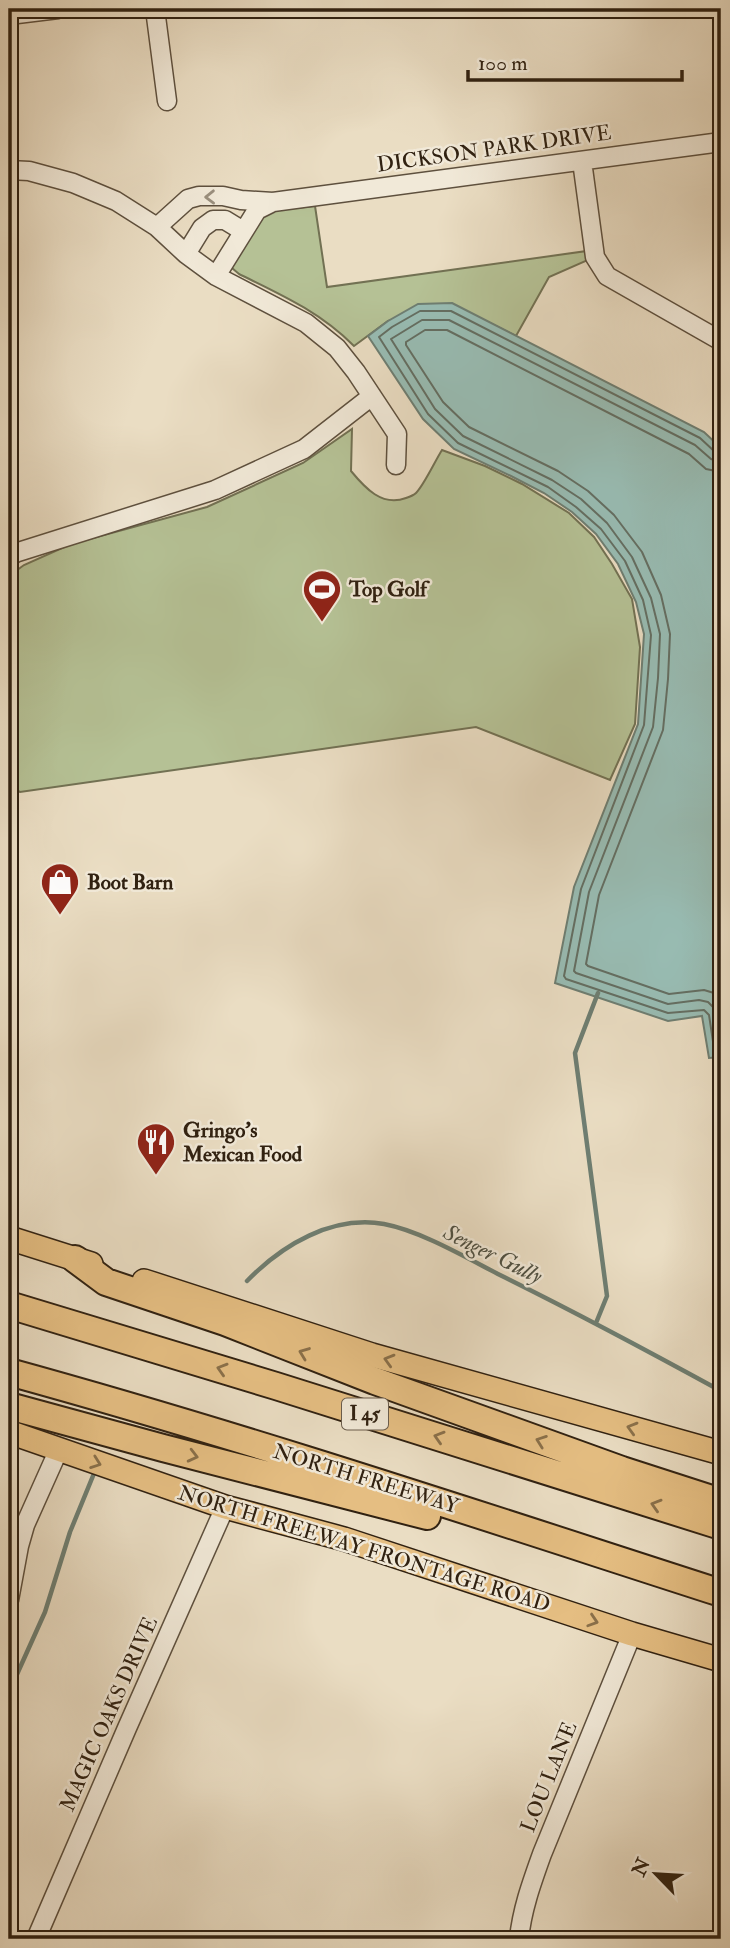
<svg xmlns="http://www.w3.org/2000/svg" width="730" height="1948" viewBox="0 0 730 1948" font-family="'IM FELL Double Pica',serif">
	<style>
		.green { fill: #b5c195; stroke: #727153; stroke-width: 2 }
		.water { fill: #98bcb3; stroke: #6e7e72; stroke-width: 2 }
		.lines { fill: none; stroke-linecap: round; stroke-linejoin: round }
		.shore { stroke: #646e62; stroke-width: 2 }
		.stream { stroke: #6e7e72; stroke-width: 4.5 }
		.minor-casing { stroke: #5e503e; stroke-width: 21 }
		.major-casing { stroke: #302111; stroke-width: 26 }
		.highway-casing { stroke: #302111; stroke-width: 30 }
		.minor { stroke: #f1e9d8; stroke-width: 18 }
		.major { stroke: #e5be82; stroke-width: 23 }
		.highway { stroke: #e5be82; stroke-width: 26 }
		.oneway { stroke: #9a8f7e }
		.oneway2 { stroke: #8a704a }
		.labels { text-anchor: middle; dominant-baseline: central; stroke-width: 5; stroke-linejoin: round; paint-order: stroke }
		.shield { fill: #f1e9d8; stroke: #6a5d4d; stroke-width: 2 }
		.shield-label { font-size: 19px; font-weight: bold; fill: #302111 }
		.street-label { font-size: 21px; fill: #302111; stroke: #f1e9d8 }
		.poi-label { font-size: 21px; font-weight: bold; fill: #302111; stroke: #f1e9d8; text-anchor: start }
		.water-label { font-size: 23px; font-style: italic; fill: #4f5042; stroke: #f1e9d8 }
	</style>
	<rect width="100%" height="100%" fill="#eaddc3"/>
	<filter id="stains"><feTurbulence type="fractalNoise" baseFrequency=".00286" numOctaves="4"/><feColorMatrix values="0 0 0 0 .2 0 0 0 0 .09 0 0 0 0 .02 0 0 0 .5 -.17"/></filter>
	<radialGradient id="worn" r=".72"><stop offset=".6" stop-color="#630" stop-opacity="0"/><stop offset="1" stop-color="#630" stop-opacity=".3"/></radialGradient>
	<path class="green" d="M 315,206 L 327,287 L 587,251 L 588,260 L 549,277 L 516,336 L 452,304 L 388,321 L 354,346 C 320,312 282,295 239,274 L 232,268 L 232,260 L 265,213 L 275,210 Z
		M 352,429 L 351,471 C 365,488 382,507 406,498 C 409,497 414,495 416,493 C 424,485 435,461 442,450 L 485,466 L 522,484 L 569,513 L 594,537 L 612,564 L 632,599 L 640,647 L 635,724 L 610,780 L 476,727 L 20,792 L 9,786 L 9,576 L 24,565 L 71,544 L 207,507 L 303,463 Z"/>
	<path class="water" d="M 452,303 L 704,432 L 721,448 L 721,1057 L 709,1058 L 702,1016 L 668,1021 L 555,983 L 574,887 L 638,724 L 644,634 L 636,602 L 618,564 L 596,534 L 572,512 L 544,493 L 511,476 L 454,449 L 423,419 L 368,336 L 388,321 L 418,304 Z"/>
	<g class="lines">
		<path class="shore" d="M 721,453 L 714,451 L 700,438 L 451,311 L 420,311 L 392,327 L 379,337 L 428,414 L 458,443 L 548,487 L 576,507 L 601,529 L 625,561 L 643,600 L 651,635 L 644,725 L 581,889 L 564,976 L 566,979 L 668,1013 L 704,1010 L 709,1015 L 714,1048 L 721,1050
			M 721,462 L 711,459 L 695,445 L 449,320 L 422,320 L 391,339 L 435,409 L 463,436 L 552,480 L 581,499 L 607,523 L 632,557 L 651,598 L 660,634 L 658,678 L 653,727 L 589,892 L 574,971 L 576,973 L 668,1004 L 699,1000 L 708,1002 L 717,1011 L 721,1036
			M 721,472 L 706,469 L 689,454 L 447,330 L 425,330 L 406,342 L 406,345 L 443,402 L 469,427 L 558,471 L 588,491 L 614,515 L 642,552 L 661,595 L 670,634 L 668,679 L 663,730 L 599,895 L 586,964 L 588,966 L 669,994 L 704,990 L 714,993 L 721,999"/>
		<path class="stream" d="M 247,1281 C 282,1245 332,1215 384,1224 C 421,1231 467,1258 500,1275 C 575,1312 648,1351 721,1391
			M 596,1323 L 607,1296 L 575,1053 L 598,993
			M 9,1692 L 45,1612 L 70,1532 L 95,1471"/>
		<g class="minor-casing">
			<path id="minor" d="M 155,9 L 167,101
				M 9,15 L 58,9
				M 582,161 L 595,257 L 607,276 L 721,341
				M 9,170 L 29,171 L 73,183 L 116,201 L 157,227 L 186,254 L 216,276 L 306,323 L 337,348 L 356,372 L 397,434 L 396,465
				M 157,227 L 188,199 L 199,196 L 223,196 L 241,200 L 273,202 L 721,142
				M 186,254 L 202,228 L 213,220 L 225,220 L 243,231
				M 216,276 L 257,210 L 273,202
				M 9,558 L 15,553 L 215,490 L 304,449 L 372,396
				M 9,1600 L 19,1546 L 25,1525 L 59,1449
				M 36,1939 L 127,1728 L 225,1507
				M 519,1939 C 522,1909 532,1882 542,1854 L 632,1634"/>
		</g>
		<g class="major-casing">
			<path id="major" d="M 9,1238 L 91,1264
				M 144,1281 L 372,1355 L 721,1453
				M 9,1432 L 225,1507 L 344,1539 L 632,1634 L 721,1660"/>
		</g>
		<g class="highway-casing">
			<path id="highway" d="M 75,1259 L 106,1282 L 225,1322 L 375,1381 L 622,1470 L 721,1502
				M 9,1305 L 276,1386 L 721,1526
				M 9,1372 C 249,1438 485,1517 721,1593
				M 9,1406 L 163,1448 L 427,1516"/>
		</g>
		<use href="#minor" class="minor"/>
		<use href="#major" class="major"/>
		<use href="#highway" class="highway"/>
	</g>
	<defs><path id="oneway-chevron" d="M-2-3.5L2.5 0L-2 3.5" fill="none" stroke-width="1.6" stroke-linecap="round" stroke-linejoin="round" transform="scale(1.75)"/></defs>
	<use class="oneway" href="#oneway-chevron" transform="translate(210 197) rotate(179)"/>
	<g class="oneway2">
		<use href="#oneway-chevron" transform="translate(304 1353) rotate(-159)"/>
		<use href="#oneway-chevron" transform="translate(389 1360) rotate(-164)"/>
		<use href="#oneway-chevron" transform="translate(222 1369) rotate(-163)"/>
		<use href="#oneway-chevron" transform="translate(632 1428) rotate(-164)"/>
		<use href="#oneway-chevron" transform="translate(439 1437) rotate(-163)"/>
		<use href="#oneway-chevron" transform="translate(541 1441) rotate(-160)"/>
		<use href="#oneway-chevron" transform="translate(193 1456) rotate(14)"/>
		<use href="#oneway-chevron" transform="translate(96 1463) rotate(20)"/>
		<use href="#oneway-chevron" transform="translate(656 1505) rotate(-163)"/>
		<use href="#oneway-chevron" transform="translate(593 1621) rotate(18)"/>
	</g>
	<defs>
		<g id="stadium-pin" transform="scale(2.0125)"><path d="M0 17L-7.5 6A9.5 9.5 0 1 1 7.5 6Z" fill="#8f2418" stroke="#f1e9d8"/><path d="M0-5a6.5 5 0 1 0 0 10a6.5 5 0 1 0 0-10ZM-3.5-1.8h7v3.6h-7Z" fill="#fff"/></g>
		<g id="shop-pin" transform="scale(2.0125)"><path d="M0 17L-7.5 6A9.5 9.5 0 1 1 7.5 6Z" fill="#8f2418" stroke="#f1e9d8"/><path d="M-5-2.5h2.3a2.7 3.5 0 0 1 5.4 0H5L5.5 6h-11ZM-1.5-2.5h3a1.5 2.3 0 0 0-3 0Z" fill="#fff"/></g>
		<g id="restaurant-pin" transform="scale(2.0125)"><path d="M0 17L-7.5 6A9.5 9.5 0 1 1 7.5 6Z" fill="#8f2418" stroke="#f1e9d8"/><path d="M-5-6h1v4h1v-4h1v4h1v-4h1v5L-1.5 .5V6h-2V.5L-5-1ZM5-6V6H3V1.5H1.5Q1.5-4 5-6Z" fill="#fff"/></g>
	</defs>
	<g fill-rule="evenodd">
		<use href="#stadium-pin" x="322" y="589"/>
		<use href="#shop-pin" x="60" y="882"/>
		<use href="#restaurant-pin" x="156" y="1142"/>
	</g>
	<g class="labels">
		<rect class="shield" x="342" y="1398.5" width="46" height="31" rx="5"/>
		<g class="shield-label">
			<text x="365" y="1414">I 45</text>
		</g>
		<g class="street-label">
			<text transform="translate(494 149) rotate(-8)">DICKSON PARK DRIVE</text>
			<text transform="translate(366 1479) rotate(17)">NORTH FREEWAY</text>
			<text transform="translate(364 1549) rotate(17)">NORTH FREEWAY FRONTAGE ROAD</text>
			<text transform="translate(109 1714) rotate(-66)">MAGIC OAKS DRIVE</text>
			<text transform="translate(549 1777) rotate(-68)">LOU LANE</text>
		</g>
		<g class="poi-label">
			<text x="349" y="589">Top Golf</text>
			<text x="87" y="882">Boot Barn</text>
			<text x="183" y="1130">Gringo's<tspan x="183" dy="24">Mexican Food</tspan></text>
		</g>
		<g class="water-label">
			<text transform="translate(493 1254) rotate(26)">Senger Gully</text>
		</g>
	</g>
	<rect width="730" height="1948" fill="none" stroke="#eaddc3" stroke-width="35"/>
	<rect x="10" y="10" width="709" height="1927" fill="none" stroke="#302111" stroke-width="3.5"/>
	<rect x="18" y="18" width="695" height="1913" fill="none" stroke="#302111" stroke-width="2"/>
	<g transform="translate(656 1874) rotate(295)" stroke="#f1e9d8" stroke-width="5" paint-order="stroke">
	<path d="M0-5L12 26L0 18L-12 26Z" fill="#302111"/>
	<text y="-10" font-size="19" font-weight="bold" text-anchor="middle" fill="#302111">N</text>
	</g>
	<path d="M468 70v10h214v-10" fill="none" stroke="#302111" stroke-width="3.5"/>
	<text x="478" y="70" font-size="21" fill="#302111" stroke="#f1e9d8" stroke-width="5" paint-order="stroke">100 m</text>
	<rect width="100%" height="100%" filter="url(#stains)"/>
	<rect width="100%" height="100%" fill="url(#worn)"/>
</svg>
